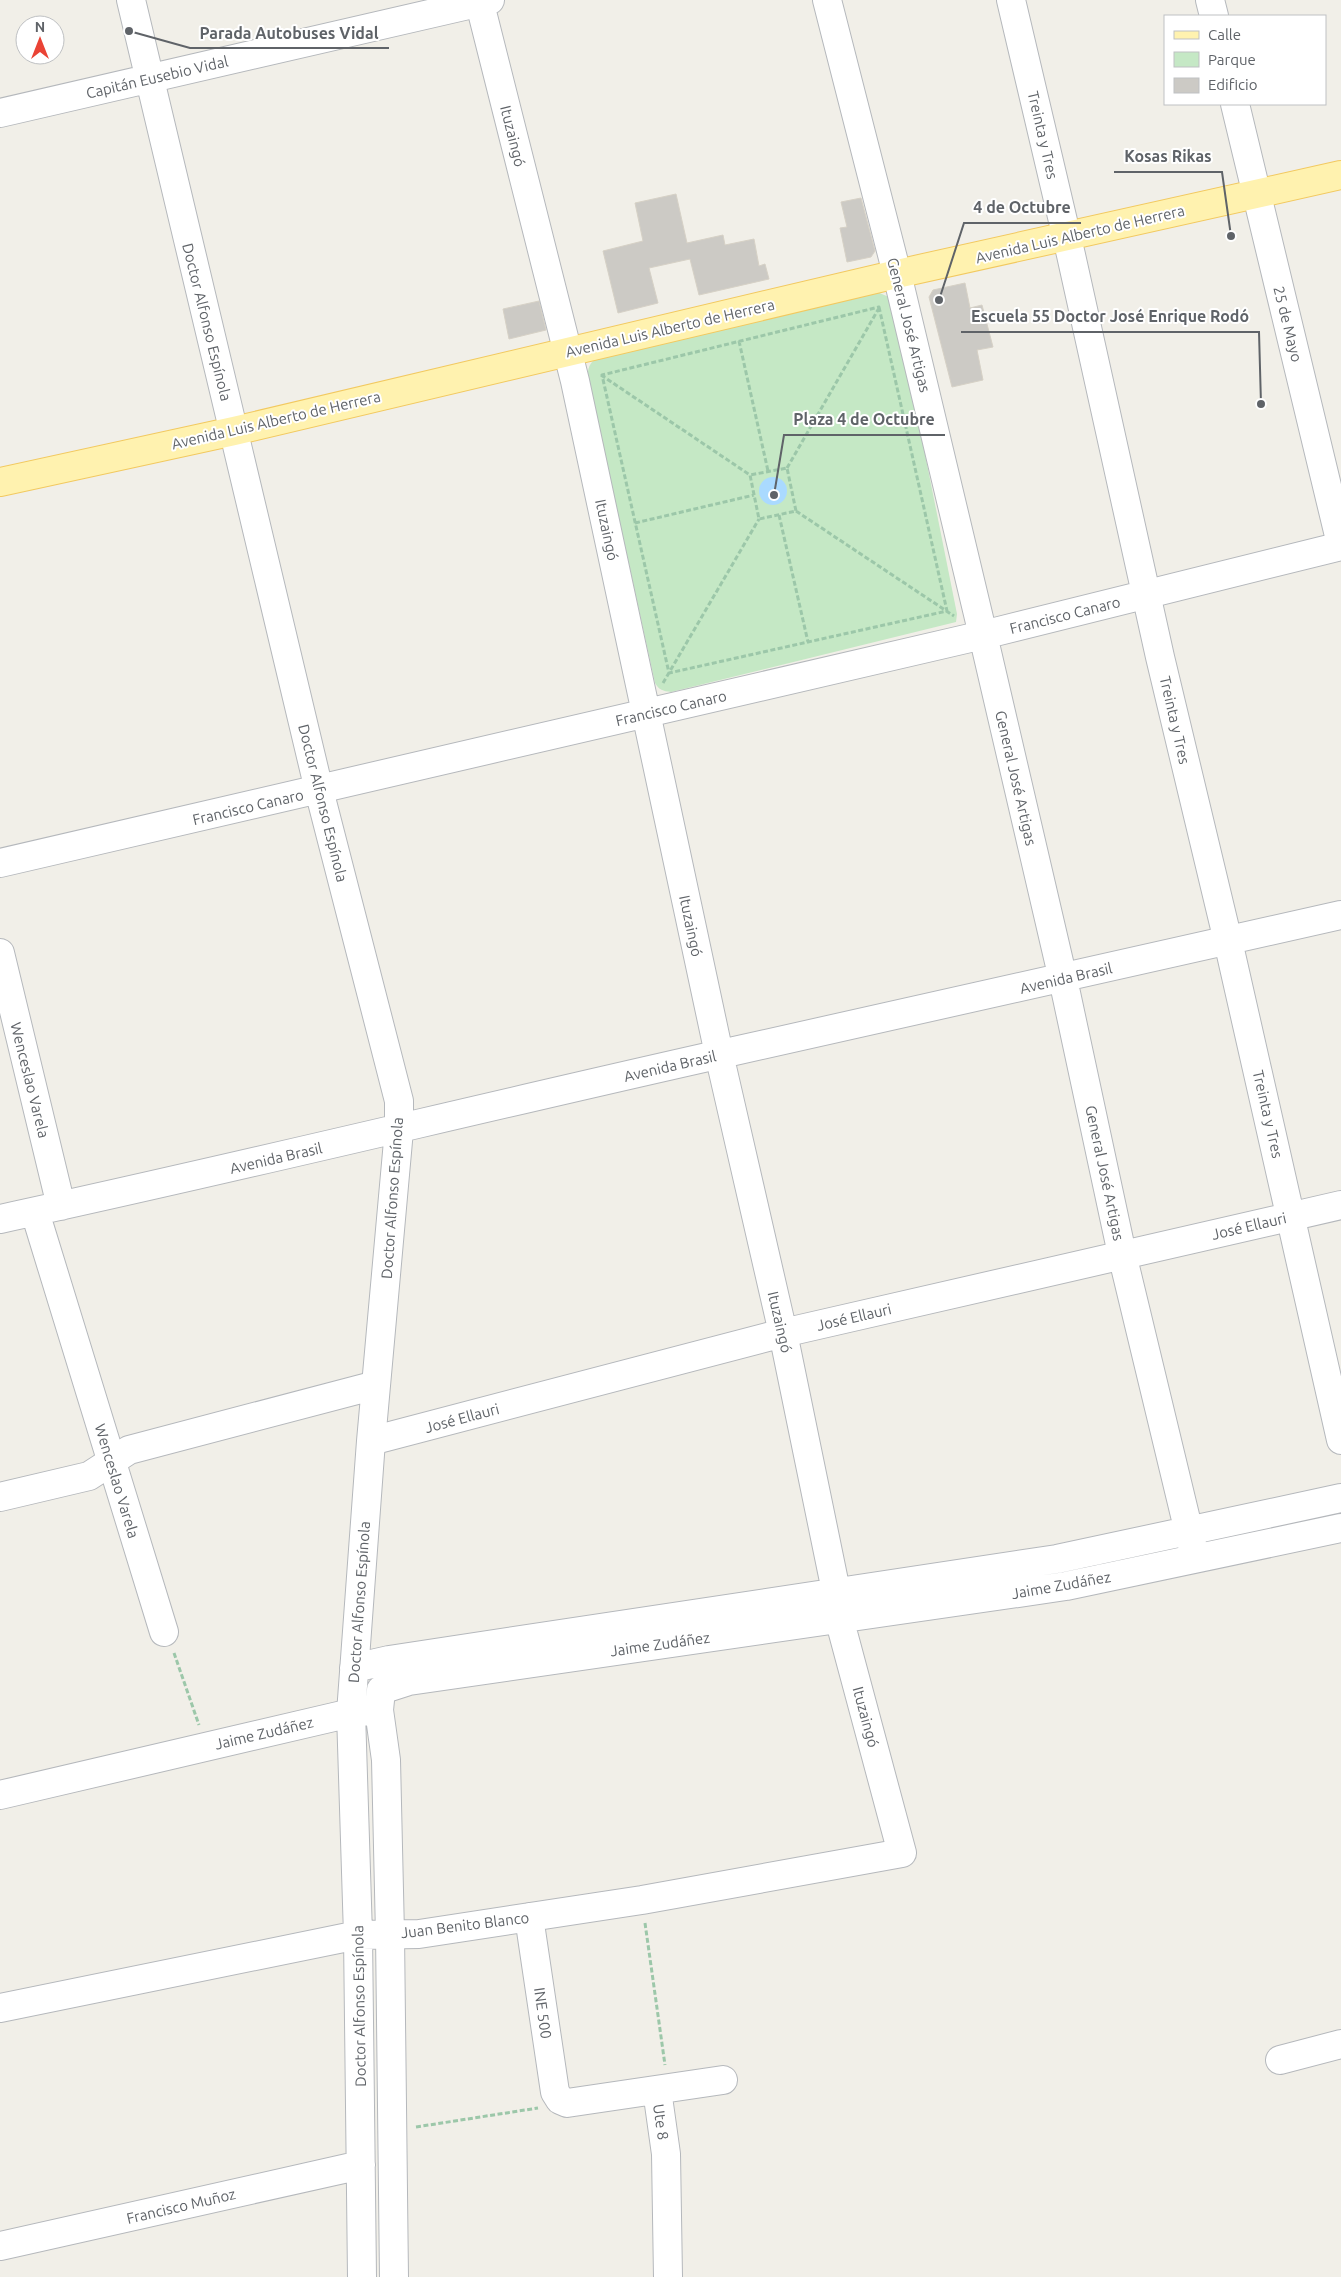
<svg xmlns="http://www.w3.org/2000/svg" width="1341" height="2277" viewBox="0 0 1341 2277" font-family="Ubuntu,sans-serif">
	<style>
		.green { fill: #c5e8c5 }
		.water { fill: #aadaff }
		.building { fill: #cccac5; stroke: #d6d1c6 }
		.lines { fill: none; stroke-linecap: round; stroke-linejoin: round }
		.minor-casing { stroke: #b5b8bc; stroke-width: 30 }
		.major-casing { stroke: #f2c960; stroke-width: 30 }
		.path { stroke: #9cc7a9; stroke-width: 3; stroke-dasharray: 5 2.5; stroke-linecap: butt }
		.minor { stroke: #fff; stroke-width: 28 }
		.major { stroke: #fff2af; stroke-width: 28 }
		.labels { text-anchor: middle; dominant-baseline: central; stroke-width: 4; stroke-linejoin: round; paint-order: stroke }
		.street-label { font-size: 15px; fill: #5f6368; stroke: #fff }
		.leader { fill: none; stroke: #5f6368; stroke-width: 2 }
		.callout-dot { fill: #5f6368; stroke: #fff; stroke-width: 2 }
		.callout-label { font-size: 16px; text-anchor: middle; font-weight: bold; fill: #5f6368; stroke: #fff; stroke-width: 4; stroke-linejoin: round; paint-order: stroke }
	</style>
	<rect width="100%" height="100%" fill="#f1efe8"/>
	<path class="green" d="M 877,292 L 889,297 L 895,304 L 957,614 L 956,622 L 671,692 C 663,691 659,690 655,683 L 588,377 C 587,367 591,362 598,356 Z"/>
	<path class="water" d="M759 491a14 14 0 1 1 28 0a14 14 0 1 1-28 0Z"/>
	<path class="building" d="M 676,194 L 687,243 L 723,235 L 725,245 L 754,239 L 759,266 L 765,264 L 769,279 L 699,295 L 690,259 L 649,268 L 658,303 L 618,313 L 603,251 L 643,241 L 635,203 Z
		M 861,198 L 875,251 L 871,257 L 847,262 L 840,228 L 847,227 L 841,202 Z
		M 965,283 L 970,308 L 982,305 L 993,347 L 977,350 L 983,380 L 952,387 L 929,297 L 933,290 Z
		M 539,301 L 546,330 L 509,339 L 503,309 Z"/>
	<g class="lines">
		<g class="minor-casing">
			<path id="minor" d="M 131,0 L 319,790 L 399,1101 L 399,1130 L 371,1441 L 351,1713 L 358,1935 L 362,2277
				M 827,0 L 897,274 L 983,635 L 1063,979 L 1122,1254 L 1195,1557
				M 1011,0 L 1071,255 L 1160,657 L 1228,941 L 1341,1440
				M 1210,0 L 1214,16
				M 1235,104 L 1341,544
				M 0,113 L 490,0
				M 0,863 L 983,635 L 1341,546
				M 0,953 L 61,1206
				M 35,1212 L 164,1632
				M 0,1219 C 241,1167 480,1108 721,1054 C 927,1007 1134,963 1341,915
				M 371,1441 L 783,1333 L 1341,1205
				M 0,1497 L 89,1476 L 129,1450 L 376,1385
				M 354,1668 L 389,1660 L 1057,1559 L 1341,1498
				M 0,1795 L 351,1713 L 368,1711
				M 529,1917 L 555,2092 L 560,2100 L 567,2103 L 723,2080
				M 0,2008 L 358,1935 L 419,1934 L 642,1900 L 902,1853 L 839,1618 L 836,1591 L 783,1333 L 719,1054 L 575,381 L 479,0
				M 1280,2060 L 1341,2044
				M 657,2090 L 666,2154 L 668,2277
				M 0,2246 L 361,2165
				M 394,2277 L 390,1934 L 386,1760 L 379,1710 L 381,1690 L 409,1681 L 1066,1586 L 1341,1528"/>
		</g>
		<g class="major-casing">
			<path id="major" d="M 0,482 L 234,431 L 897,274 L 1341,175"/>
		</g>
		<path class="path" d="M 879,307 L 947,611 L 669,673 L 602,375 Z
			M 739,341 L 768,471
			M 601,375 L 750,475 L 759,519 L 796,511 L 787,468 L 750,475
			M 787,468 L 879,308
			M 796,511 L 954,616
			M 779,515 L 808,642
			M 635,523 L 754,495
			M 663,683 L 759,519
			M 174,1653 L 199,1725
			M 645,1923 L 665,2065
			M 416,2127 L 538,2108"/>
		<use href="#minor" class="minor"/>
		<use href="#major" class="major"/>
	</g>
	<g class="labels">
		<g class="street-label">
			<text transform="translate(157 77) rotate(-13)">Capitán Eusebio Vidal</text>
			<text transform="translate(1043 135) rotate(77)">Treinta y Tres</text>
			<text transform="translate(513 136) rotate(76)">Ituzaingó</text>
			<text transform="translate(1080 234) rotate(-13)">Avenida Luis Alberto de Herrera</text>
			<text transform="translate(207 322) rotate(76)">Doctor Alfonso Espínola</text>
			<text transform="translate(1288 324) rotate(76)">25 de Mayo</text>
			<text transform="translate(909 325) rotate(76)">General José Artigas</text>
			<text transform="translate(670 328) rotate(-13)">Avenida Luis Alberto de Herrera</text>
			<text transform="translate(276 420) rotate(-13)">Avenida Luis Alberto de Herrera</text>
			<text transform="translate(607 530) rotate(78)">Ituzaingó</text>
			<text transform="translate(1065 615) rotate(-14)">Francisco Canaro</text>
			<text transform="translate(671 708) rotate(-13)">Francisco Canaro</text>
			<text transform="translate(1175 720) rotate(77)">Treinta y Tres</text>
			<text transform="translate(1016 778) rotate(77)">General José Artigas</text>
			<text transform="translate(323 803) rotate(76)">Doctor Alfonso Espínola</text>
			<text transform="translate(248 807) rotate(-13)">Francisco Canaro</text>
			<text transform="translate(691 926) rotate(78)">Ituzaingó</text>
			<text transform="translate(1066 978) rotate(-13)">Avenida Brasil</text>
			<text transform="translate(670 1066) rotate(-13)">Avenida Brasil</text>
			<text transform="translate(30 1080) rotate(76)">Wenceslao Varela</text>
			<text transform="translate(1268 1114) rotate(77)">Treinta y Tres</text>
			<text transform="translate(276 1158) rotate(-13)">Avenida Brasil</text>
			<text transform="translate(1105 1173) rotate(78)">General José Artigas</text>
			<text transform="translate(392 1198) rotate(-86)">Doctor Alfonso Espínola</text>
			<text transform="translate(1249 1226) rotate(-13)">José Ellauri</text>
			<text transform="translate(854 1317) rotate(-13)">José Ellauri</text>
			<text transform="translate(780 1322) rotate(77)">Ituzaingó</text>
			<text transform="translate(462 1418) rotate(-15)">José Ellauri</text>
			<text transform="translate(117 1481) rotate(73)">Wenceslao Varela</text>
			<text transform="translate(1061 1585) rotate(-10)">Jaime Zudáñez</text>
			<text transform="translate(359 1602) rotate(-86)">Doctor Alfonso Espínola</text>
			<text transform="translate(660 1644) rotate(-8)">Jaime Zudáñez</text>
			<text transform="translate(866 1717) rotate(75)">Ituzaingó</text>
			<text transform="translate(264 1733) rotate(-13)">Jaime Zudáñez</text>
			<text transform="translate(465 1925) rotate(-7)">Juan Benito Blanco</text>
			<text transform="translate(359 2006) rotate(-91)">Doctor Alfonso Espínola</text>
			<text transform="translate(543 2013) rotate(82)">INE 500</text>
			<text transform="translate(661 2122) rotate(82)">Ute 8</text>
			<text transform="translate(181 2206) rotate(-13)">Francisco Muñoz</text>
		</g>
	</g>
	<path class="leader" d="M129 31L190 48H389M1231 236L1222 172H1114M939 300L964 223H1081M1261 404L1259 332H961M774 495L784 435H945"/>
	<g class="callout-dot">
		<circle cx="129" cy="31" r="5"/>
		<circle cx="1231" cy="236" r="5"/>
		<circle cx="939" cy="300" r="5"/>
		<circle cx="1261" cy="404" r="5"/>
		<circle cx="774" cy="495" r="5"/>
	</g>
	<g class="callout-label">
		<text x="289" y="39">Parada Autobuses Vidal</text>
		<text x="1168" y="162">Kosas Rikas</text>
		<text x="1022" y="213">4 de Octubre</text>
		<text x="1110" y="322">Escuela 55 Doctor José Enrique Rodó</text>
		<text x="864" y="425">Plaza 4 de Octubre</text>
	</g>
	<rect x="1164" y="15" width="162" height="90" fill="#ffffff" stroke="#bfc1c3"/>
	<rect x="1174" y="31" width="25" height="8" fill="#fff2af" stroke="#bfc1c3"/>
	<text x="1208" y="40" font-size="15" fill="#5f6368">Calle</text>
	<rect x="1174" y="52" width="25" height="15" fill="#c5e8c5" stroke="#bfc1c3"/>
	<text x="1208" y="65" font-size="15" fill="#5f6368">Parque</text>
	<rect x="1174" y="78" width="25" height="15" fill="#cccac5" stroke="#bfc1c3"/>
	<text x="1208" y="90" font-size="15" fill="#5f6368">Edificio</text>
	<g transform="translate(40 40)"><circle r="24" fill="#ffffff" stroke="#bfc1c3"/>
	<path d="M0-4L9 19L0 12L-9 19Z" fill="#ea4335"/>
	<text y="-8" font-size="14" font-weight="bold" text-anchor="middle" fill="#5f6368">N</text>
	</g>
</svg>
